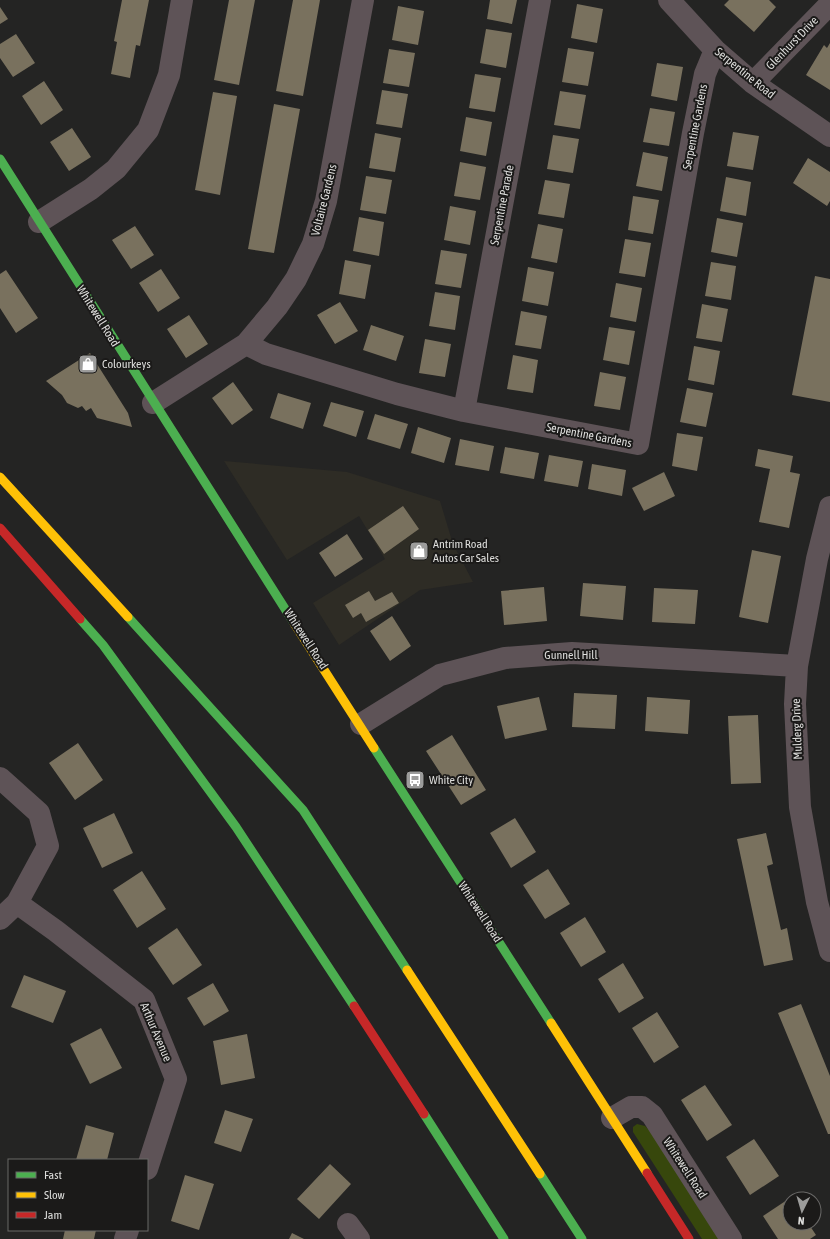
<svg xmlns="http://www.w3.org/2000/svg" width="830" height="1239" viewBox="0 0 830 1239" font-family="'Asap Condensed',sans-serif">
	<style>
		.built { fill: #2e2c25 }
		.green { fill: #37470c }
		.building { fill: #79715e }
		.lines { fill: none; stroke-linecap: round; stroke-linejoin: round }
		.street { stroke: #5e5357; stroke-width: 22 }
		.fast { stroke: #4caf50; stroke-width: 9 }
		.slow { stroke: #ffc107; stroke-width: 9 }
		.jam { stroke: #c62828; stroke-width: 9 }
		.labels { text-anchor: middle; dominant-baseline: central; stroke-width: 4; stroke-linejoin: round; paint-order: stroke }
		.street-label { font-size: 12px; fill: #dddddb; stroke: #1b1a19 }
		.poi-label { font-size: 12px; fill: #dddddb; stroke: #1b1a19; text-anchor: start }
	</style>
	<rect width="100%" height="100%" fill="#242423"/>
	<path class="built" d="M 224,461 L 347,472 L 440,501 L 453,544 L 473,582 L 420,590 L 339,645 L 313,603 L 385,559 L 359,516 L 287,560 Z"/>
	<path class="green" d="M 637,1124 L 645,1126 L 651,1132 L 719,1239 L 702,1239 L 633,1132 L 633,1127 Z"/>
	<path class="building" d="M 122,0 L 149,0 L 140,46 L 136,45 L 130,78 L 111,74 L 117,42 L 114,41 Z
		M 229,0 L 255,0 L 239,85 L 214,80 Z
		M 293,0 L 320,0 L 303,96 L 276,91 Z
		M 490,0 L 517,0 L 512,24 L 487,19 Z
		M 729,0 L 769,0 L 776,7 L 754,32 L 724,5 Z
		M 577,4 L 603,9 L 597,43 L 571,38 Z
		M 398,6 L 424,11 L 418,45 L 392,40 Z
		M 0,7 L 8,19 L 0,24 Z
		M 486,29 L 512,33 L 506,68 L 480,63 Z
		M 16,34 L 35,63 L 13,77 L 0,58 L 0,44 Z
		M 830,43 L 830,90 L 806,75 L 824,45 L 827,48 Z
		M 568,48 L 594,52 L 588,86 L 562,82 Z
		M 389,49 L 415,53 L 409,87 L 383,83 Z
		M 657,63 L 683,67 L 677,101 L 651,96 Z
		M 475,74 L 501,78 L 495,112 L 469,108 Z
		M 44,81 L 63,110 L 41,125 L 22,96 Z
		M 382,90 L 408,94 L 402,128 L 376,124 Z
		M 560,91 L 586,95 L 580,129 L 554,125 Z
		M 213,92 L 237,96 L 220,195 L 195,190 Z
		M 274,104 L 300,109 L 274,253 L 248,249 Z
		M 650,108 L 675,112 L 669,146 L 643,142 Z
		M 466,117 L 492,122 L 486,156 L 460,151 Z
		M 72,128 L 91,157 L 69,171 L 50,142 Z
		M 733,132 L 759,136 L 753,170 L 727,166 Z
		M 375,133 L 401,138 L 395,172 L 369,168 Z
		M 553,135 L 579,139 L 573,173 L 547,169 Z
		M 643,152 L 668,157 L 662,191 L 636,186 Z
		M 808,158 L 830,172 L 830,201 L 827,206 L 793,183 Z
		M 460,162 L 486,167 L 480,200 L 454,196 Z
		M 366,176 L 392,180 L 386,214 L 360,210 Z
		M 726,177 L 751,182 L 746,216 L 720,211 Z
		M 545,180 L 570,184 L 564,218 L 538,214 Z
		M 633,196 L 659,200 L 653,234 L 628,230 Z
		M 450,206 L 476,211 L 470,245 L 444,240 Z
		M 359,217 L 384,222 L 379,256 L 353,251 Z
		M 717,218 L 743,223 L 737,257 L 711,252 Z
		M 538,224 L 563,229 L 557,263 L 531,258 Z
		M 135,226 L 154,255 L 131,269 L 112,240 Z
		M 625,239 L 651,243 L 645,277 L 619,273 Z
		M 441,250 L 467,254 L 461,288 L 435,284 Z
		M 345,260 L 371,265 L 365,299 L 339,294 Z
		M 711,262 L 736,266 L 731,300 L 705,296 Z
		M 528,267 L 554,272 L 548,306 L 522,301 Z
		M 161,269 L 180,298 L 158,312 L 139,283 Z
		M 6,270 L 38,318 L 16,333 L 0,308 L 0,274 Z
		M 815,276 L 830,279 L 830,402 L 792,395 Z
		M 616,283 L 642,288 L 636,322 L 610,317 Z
		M 435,292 L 460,296 L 455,330 L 429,326 Z
		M 340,302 L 358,331 L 335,344 L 317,315 Z
		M 702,304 L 728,309 L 722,342 L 696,338 Z
		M 521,311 L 547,316 L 541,349 L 515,345 Z
		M 189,315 L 208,344 L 186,358 L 167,329 Z
		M 371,325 L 404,336 L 396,361 L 363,350 Z
		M 609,327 L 635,331 L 629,365 L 603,360 Z
		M 425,339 L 451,344 L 445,377 L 419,373 Z
		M 694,346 L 720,351 L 714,385 L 688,380 Z
		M 90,353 L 128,413 L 132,427 L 97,418 L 91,408 L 86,411 L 82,406 L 78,408 L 67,403 L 62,395 L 46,381 Z
		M 513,355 L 538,360 L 533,393 L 507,389 Z
		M 600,372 L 626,377 L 620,410 L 594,406 Z
		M 233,382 L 253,410 L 232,425 L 212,398 Z
		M 687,388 L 713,393 L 706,427 L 680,422 Z
		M 278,393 L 311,403 L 303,429 L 270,418 Z
		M 331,402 L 364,411 L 356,437 L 323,426 Z
		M 375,414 L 408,424 L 400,449 L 367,439 Z
		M 418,427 L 451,438 L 444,463 L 411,453 Z
		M 677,433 L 703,437 L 697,471 L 672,466 Z
		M 460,439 L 494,446 L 489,471 L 455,465 Z
		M 505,447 L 539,453 L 534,479 L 500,473 Z
		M 758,449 L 793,456 L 790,472 L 800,474 L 789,528 L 759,522 L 770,469 L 755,466 Z
		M 549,455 L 583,461 L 578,487 L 544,481 Z
		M 592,464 L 626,470 L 622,496 L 588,489 Z
		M 664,472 L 675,496 L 644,511 L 632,488 Z
		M 403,506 L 419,529 L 384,554 L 368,530 Z
		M 347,534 L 363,559 L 335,577 L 319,553 Z
		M 752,550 L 781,556 L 768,623 L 739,617 Z
		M 583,583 L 626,586 L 623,620 L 580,616 Z
		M 544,587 L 547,621 L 504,625 L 501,591 Z
		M 654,588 L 698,590 L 695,624 L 652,622 Z
		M 369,591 L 375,601 L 392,592 L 399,603 L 366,622 L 361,613 L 353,618 L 345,605 Z
		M 392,616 L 411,646 L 390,661 L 370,631 Z
		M 574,693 L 617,695 L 615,729 L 572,727 Z
		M 539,697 L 547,730 L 505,739 L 497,706 Z
		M 647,697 L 690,700 L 688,734 L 645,731 Z
		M 758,715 L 761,783 L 731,784 L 728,716 Z
		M 452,735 L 486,790 L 461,805 L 426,751 Z
		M 78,743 L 103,780 L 75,800 L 49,763 Z
		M 114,813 L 133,853 L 102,868 L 83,828 Z
		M 515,818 L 536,852 L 511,868 L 490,833 Z
		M 766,833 L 773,864 L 767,866 L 781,930 L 787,928 L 793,960 L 764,966 L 737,839 Z
		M 548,869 L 570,904 L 545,919 L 523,885 Z
		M 142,871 L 166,909 L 137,928 L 113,890 Z
		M 585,917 L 606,952 L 581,967 L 560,933 Z
		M 177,928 L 202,965 L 173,985 L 148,948 Z
		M 623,963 L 644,998 L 619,1013 L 598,979 Z
		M 24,975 L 66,991 L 53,1023 L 11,1007 Z
		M 213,983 L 229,1011 L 204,1026 L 187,998 Z
		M 801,1004 L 830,1076 L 830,1134 L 828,1134 L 778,1013 Z
		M 657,1012 L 679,1047 L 654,1063 L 632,1028 Z
		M 101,1028 L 122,1068 L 90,1084 L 70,1044 Z
		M 247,1034 L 255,1078 L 221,1085 L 213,1041 Z
		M 705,1085 L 732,1125 L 707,1141 L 681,1100 Z
		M 225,1110 L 253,1119 L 241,1152 L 214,1143 Z
		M 86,1125 L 114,1133 L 107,1160 L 76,1160 Z
		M 754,1139 L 779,1176 L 750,1195 L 726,1157 Z
		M 330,1164 L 351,1184 L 319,1219 L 297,1199 Z
		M 185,1175 L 214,1184 L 199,1230 L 171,1221 Z
		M 790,1198 L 790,1223 L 808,1223 L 816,1235 L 810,1239 L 778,1239 L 763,1216 Z
		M 65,1230 L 96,1230 L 94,1239 L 63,1239 Z
		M 292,1233 L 304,1239 L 289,1239 Z"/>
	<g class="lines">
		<path class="street" d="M 669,0 L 715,50 L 753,83 L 830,136
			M 753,83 L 830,4
			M 39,222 L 91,189 L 116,169 L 148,130 L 169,75 L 182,0
			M 246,344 L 266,354 L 397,394 L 464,411 L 638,444 L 693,133 L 705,74 L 715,50
			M 153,403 L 246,344 L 277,307 L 296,279 L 313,244 L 326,201 L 363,0
			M 464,411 L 540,0
			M 830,507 L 817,559 L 797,666 L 795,704 L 800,807 L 817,902 L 830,951
			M 361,724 L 440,675 L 505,658 L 572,653 L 797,666
			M 0,778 L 39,813 L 48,846 L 17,903 L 0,919
			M 17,903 L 56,931 L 144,1000 L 176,1079 L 147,1169
			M 612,1118 L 631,1107 L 642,1107 L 652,1115 L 731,1239
			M 348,1224 L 359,1239
			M 125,1239 L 128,1230"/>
		<path class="fast" d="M 0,159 L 294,623
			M 128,617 L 303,810 L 407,970
			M 80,619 L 103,645 L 236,827 L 354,1006
			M 374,748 L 551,1023
			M 424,1114 L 504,1239
			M 540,1174 L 582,1239"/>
		<path class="slow" d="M 0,477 L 128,617
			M 294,623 L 374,748
			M 407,970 L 540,1174
			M 551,1023 L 647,1173"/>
		<path class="jam" d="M 0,528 L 80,619
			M 354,1006 L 424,1114
			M 647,1173 L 689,1239"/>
	</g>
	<defs>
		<g id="shop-square" transform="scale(1)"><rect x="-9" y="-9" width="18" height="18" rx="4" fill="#9c9c9b" stroke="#1b1a19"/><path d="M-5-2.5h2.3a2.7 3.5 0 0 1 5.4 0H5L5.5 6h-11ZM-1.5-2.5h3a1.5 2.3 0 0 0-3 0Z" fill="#fff"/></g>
		<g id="bus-square" transform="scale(1)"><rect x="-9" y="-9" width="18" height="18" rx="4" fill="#9c9c9b" stroke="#1b1a19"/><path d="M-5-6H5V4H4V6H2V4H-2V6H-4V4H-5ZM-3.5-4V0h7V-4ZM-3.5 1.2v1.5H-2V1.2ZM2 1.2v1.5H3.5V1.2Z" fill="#fff"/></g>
	</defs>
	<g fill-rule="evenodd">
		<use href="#shop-square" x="88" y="364"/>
		<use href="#shop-square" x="419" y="551"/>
		<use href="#bus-square" x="415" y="780"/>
	</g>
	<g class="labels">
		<g class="street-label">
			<text transform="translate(792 43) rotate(-46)">Glenhurst Drive</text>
			<text transform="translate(745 73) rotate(39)">Serpentine Road</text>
			<text transform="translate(695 127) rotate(-79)">Serpentine Gardens</text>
			<text transform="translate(324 200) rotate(-76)">Voltaire Gardens</text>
			<text transform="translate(502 205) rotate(-79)">Serpentine Parade</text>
			<text transform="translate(98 316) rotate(58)">Whitewell Road</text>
			<text transform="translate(589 435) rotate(11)">Serpentine Gardens</text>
			<text transform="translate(306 639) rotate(57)">Whitewell Road</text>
			<text x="571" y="655">Gunnell Hill</text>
			<text transform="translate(797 729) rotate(-92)">Mulderg Drive</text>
			<text transform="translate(480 912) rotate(57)">Whitewell Road</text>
			<text transform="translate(156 1032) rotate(67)">Arthur Avenue</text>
			<text transform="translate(685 1168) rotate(57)">Whitewell Road</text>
		</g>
		<g class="poi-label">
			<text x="102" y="364">Colourkeys</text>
			<text x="433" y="544">Antrim Road<tspan x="433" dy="14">Autos Car Sales</tspan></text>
			<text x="429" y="780">White City</text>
		</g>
	</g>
	<rect x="8" y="1159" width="140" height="72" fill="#1b1a19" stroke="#696867"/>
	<rect x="16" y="1172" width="20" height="6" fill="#4caf50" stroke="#696867"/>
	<text x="44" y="1179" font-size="12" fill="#dddddb">Fast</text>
	<rect x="16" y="1192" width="20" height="6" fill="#ffc107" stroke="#696867"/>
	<text x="44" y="1199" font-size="12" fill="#dddddb">Slow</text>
	<rect x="16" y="1212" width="20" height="6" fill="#c62828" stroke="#696867"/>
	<text x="44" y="1219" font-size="12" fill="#dddddb">Jam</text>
	<g transform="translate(802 1211) rotate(185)"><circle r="19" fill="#1b1a19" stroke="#696867"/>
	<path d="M0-3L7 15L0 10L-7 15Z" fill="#9c9c9b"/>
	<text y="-6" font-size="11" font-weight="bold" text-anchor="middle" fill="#dddddb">N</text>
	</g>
</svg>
